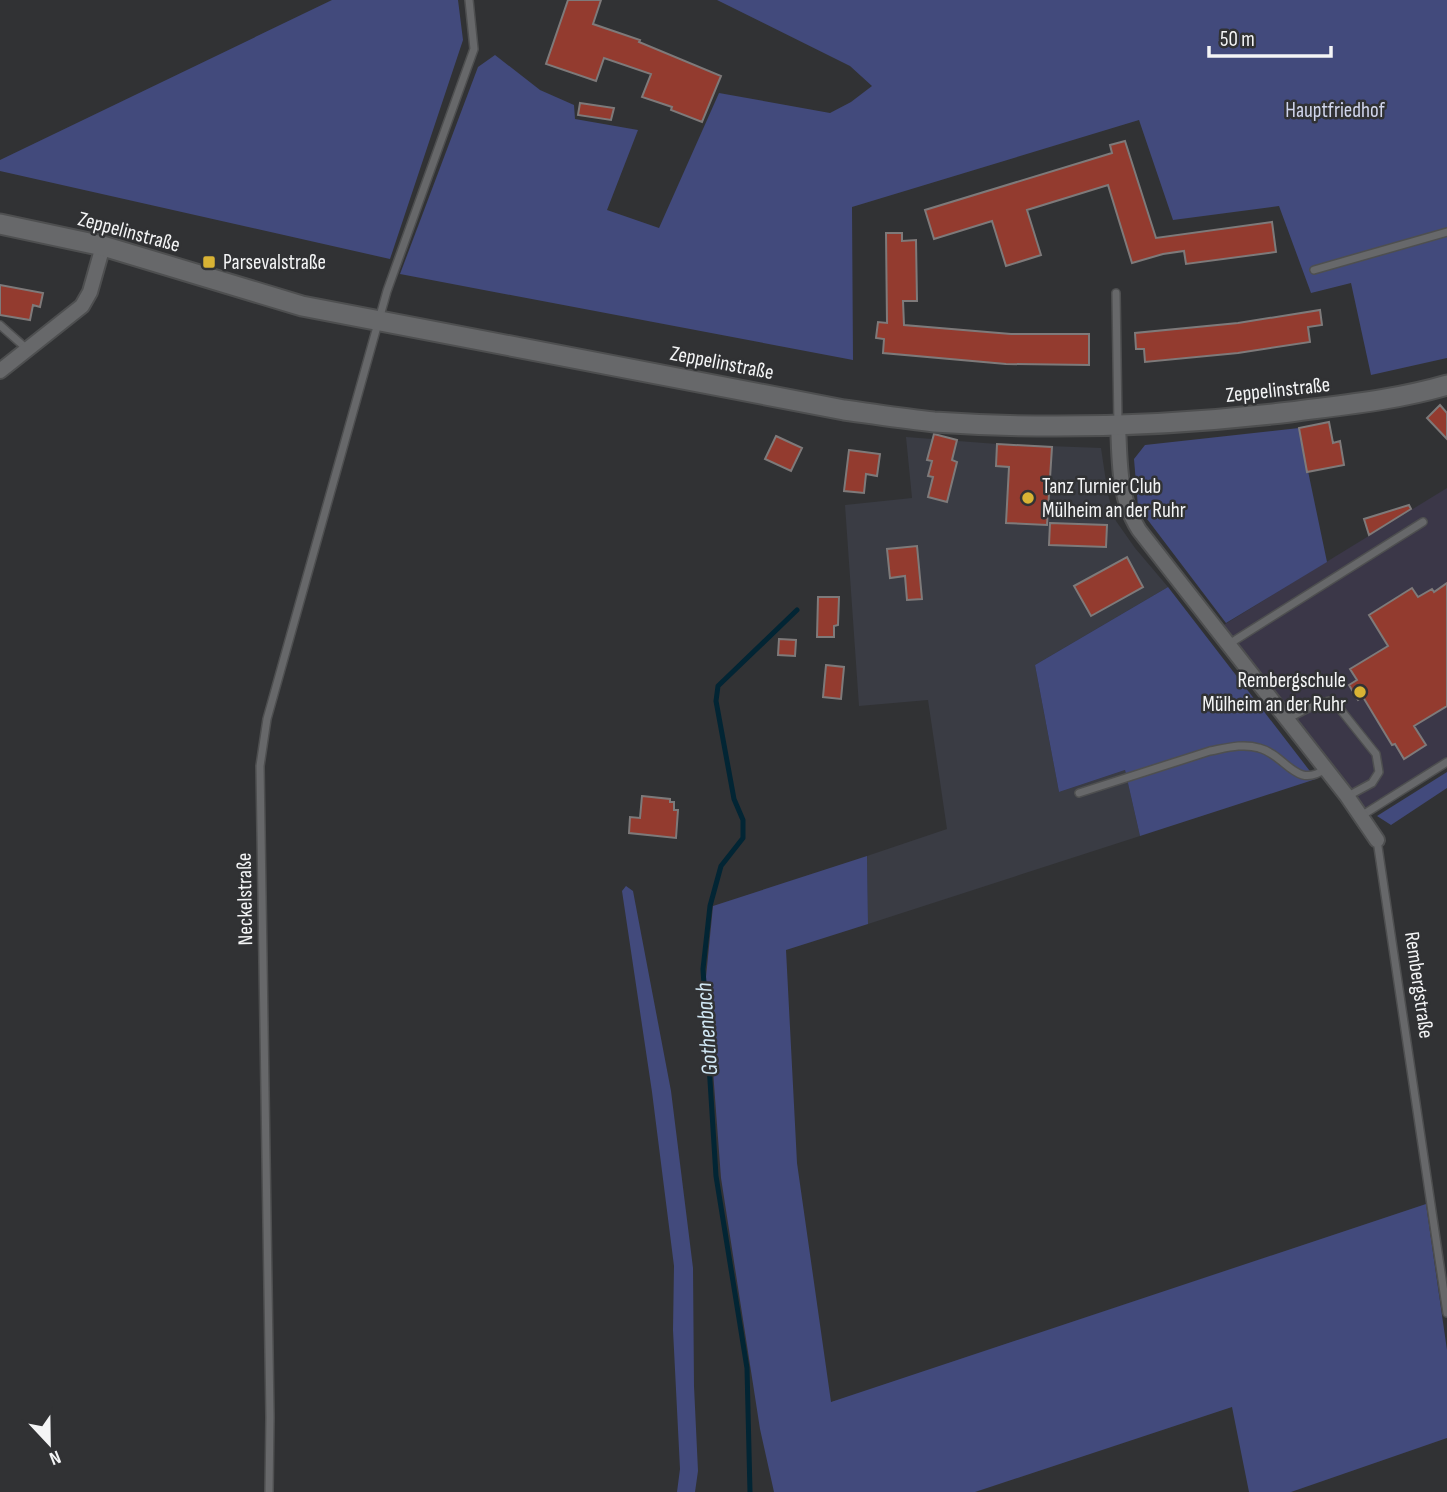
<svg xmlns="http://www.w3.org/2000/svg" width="1447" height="1492" viewBox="0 0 1447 1492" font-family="'Sofia Sans Condensed',sans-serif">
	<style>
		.built { fill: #3a3c44 }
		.education { fill: #3b3748 }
		.green { fill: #424a7c }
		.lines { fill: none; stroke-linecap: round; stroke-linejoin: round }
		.stream { stroke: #022534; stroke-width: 5 }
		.building { fill: #933b2f; stroke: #7e7a7a; stroke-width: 2 }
		.lane-casing { stroke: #4e4f50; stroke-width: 10 }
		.street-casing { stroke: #4e4f50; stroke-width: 18 }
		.secondary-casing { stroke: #4e4f50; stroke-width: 23 }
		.lane { stroke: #67686a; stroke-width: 7 }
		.street { stroke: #67686a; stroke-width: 14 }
		.secondary { stroke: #67686a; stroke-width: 19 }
		.poi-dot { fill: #d9b334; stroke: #313234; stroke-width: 2.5 }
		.labels { text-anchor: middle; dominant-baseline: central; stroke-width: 5; stroke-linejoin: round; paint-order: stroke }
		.park-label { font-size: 21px; fill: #d1d6ec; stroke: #313234 }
		.street-label { font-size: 21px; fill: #f4f5f6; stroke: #313234 }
		.poi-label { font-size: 21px; fill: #f4f5f6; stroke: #313234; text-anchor: start }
		.water-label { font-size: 23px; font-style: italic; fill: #d1e8f5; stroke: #313234 }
	</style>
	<rect width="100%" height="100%" fill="#313234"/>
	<path class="built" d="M 906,437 L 997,444 L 1101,448 L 1108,495 L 1116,521 L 1135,548 L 1168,587 L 1035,665 L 1059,792 L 1125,770 L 1140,836 L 868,924 L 867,856 L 947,829 L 928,700 L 859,706 L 845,505 L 912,498 Z"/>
	<path class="education" d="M 1447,488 L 1447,758 L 1363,809 L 1222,626 Z"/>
	<path class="green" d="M 332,0 L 458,0 L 463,40 L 390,259 L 0,171 L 0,160 Z
		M 717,0 L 1447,0 L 1447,358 L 1371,375 L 1351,283 L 1311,293 L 1279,206 L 1173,220 L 1139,120 L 852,207 L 853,360 L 400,274 L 478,67 L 495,55 L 540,90 L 574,105 L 575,119 L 638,130 L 607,210 L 659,228 L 719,93 L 830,113 L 851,102 L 872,86 L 850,66 Z
		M 1299,428 L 1327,562 L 1226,623 L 1138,507 L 1134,459 L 1145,445 Z
		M 1168,587 L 1316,779 L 1140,836 L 1125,770 L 1059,792 L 1035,665 Z
		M 1447,772 L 1447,788 L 1391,825 L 1377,816 Z
		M 867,856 L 868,924 L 786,950 L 797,1163 L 831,1402 L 1426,1204 L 1447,1350 L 1447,1438 L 1291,1492 L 1249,1492 L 1232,1407 L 975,1492 L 774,1492 L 760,1429 L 721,1178 L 706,977 L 713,906 Z
		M 626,886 L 633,891 L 671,1091 L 693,1268 L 694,1386 L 698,1471 L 695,1492 L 677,1492 L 680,1469 L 673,1330 L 674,1266 L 652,1092 L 622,891 Z"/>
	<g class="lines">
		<path class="stream" d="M 750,1492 L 747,1368 L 716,1176 L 703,969 L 710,906 L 721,866 L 743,838 L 743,820 L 734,799 L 716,701 L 718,686 L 797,610"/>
	</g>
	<path class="building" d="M 568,0 L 601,0 L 593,24 L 640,40 L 639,42 L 721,76 L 702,122 L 671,110 L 672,107 L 642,97 L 651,74 L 604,58 L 596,81 L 546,64 Z
		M 580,103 L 614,108 L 611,120 L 578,115 Z
		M 1125,141 L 1156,238 L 1272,222 L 1276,252 L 1186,264 L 1184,251 L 1163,254 L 1132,263 L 1108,185 L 1027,210 L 1041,255 L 1006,266 L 992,221 L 934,239 L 925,210 L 1112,153 L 1110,145 Z
		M 886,233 L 902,233 L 902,241 L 916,240 L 917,301 L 903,301 L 904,325 L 1011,334 L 1089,334 L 1089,365 L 1006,364 L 883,353 L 884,339 L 876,338 L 878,322 L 887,323 Z
		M 0,285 L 43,293 L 40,307 L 33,305 L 30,320 L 0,315 Z
		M 1320,310 L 1322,325 L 1308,327 L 1310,342 L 1238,353 L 1145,362 L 1144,349 L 1136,349 L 1135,333 L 1238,323 Z
		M 1440,405 L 1447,413 L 1447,439 L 1427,418 Z
		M 1329,422 L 1333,443 L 1340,441 L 1344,465 L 1307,472 L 1299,428 Z
		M 934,434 L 957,440 L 952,460 L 957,462 L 947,502 L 928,497 L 933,477 L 928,476 L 932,461 L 927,460 Z
		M 776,436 L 802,448 L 791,471 L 765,459 Z
		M 997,444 L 1052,447 L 1047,525 L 1006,523 L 1009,467 L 996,466 Z
		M 849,450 L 880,454 L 877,476 L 866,474 L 864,493 L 844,491 Z
		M 1409,505 L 1411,509 L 1369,535 L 1364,519 Z
		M 1050,523 L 1107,525 L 1106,547 L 1049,545 Z
		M 917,546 L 922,599 L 907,600 L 905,576 L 890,578 L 887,549 Z
		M 1127,557 L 1143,587 L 1091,616 L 1074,586 Z
		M 1447,583 L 1447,706 L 1414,726 L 1426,745 L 1404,759 L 1395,744 L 1392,745 L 1363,697 L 1358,700 L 1349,685 L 1357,680 L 1350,669 L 1388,646 L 1369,615 L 1412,588 L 1418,597 L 1432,589 L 1434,592 Z
		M 818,597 L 839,597 L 838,625 L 834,626 L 834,637 L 817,637 Z
		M 779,639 L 796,640 L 795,656 L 778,655 Z
		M 826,665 L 844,667 L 841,699 L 823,697 Z
		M 642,796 L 670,799 L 670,802 L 674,802 L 674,810 L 678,810 L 676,838 L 629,833 L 630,817 L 640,818 Z"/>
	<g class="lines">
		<g class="lane-casing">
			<path id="lane" d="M 1314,270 L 1447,232
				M 1116,293 L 1118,425
				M 0,325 L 27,349
				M 1229,644 L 1423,522
				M 1287,719 L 1316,704 L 1329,701 L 1340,709 L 1376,754 L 1379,772 L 1372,783 L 1348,796
				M 1079,793 L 1210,751 C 1226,748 1243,743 1259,748 C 1286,755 1296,790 1325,769
				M 1361,816 L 1447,762
				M 1377,840 L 1447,1313
				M 269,1492 L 270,1417 L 260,766 L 267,719 L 387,291 L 474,49 L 469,0"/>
		</g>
		<g class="street-casing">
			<path id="street" d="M 0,371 L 82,306 L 90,292 L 103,246
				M 1118,425 C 1120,463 1118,497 1139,530 L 1347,796 L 1377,840"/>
		</g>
		<g class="secondary-casing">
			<path id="secondary" d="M 0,224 L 103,246 L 302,306 L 844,410 C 874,414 904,419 934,422 C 1052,430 1172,426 1290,412 C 1342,405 1396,400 1447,385"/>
		</g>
		<use href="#lane" class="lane"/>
		<use href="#street" class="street"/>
		<use href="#secondary" class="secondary"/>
	</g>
	<g class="poi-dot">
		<rect x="202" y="255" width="14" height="14" rx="3.5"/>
		<circle cx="1028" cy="498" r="7"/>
		<circle cx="1360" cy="692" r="7"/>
	</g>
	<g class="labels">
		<g class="park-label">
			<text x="1335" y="110">Hauptfriedhof</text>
		</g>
		<g class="street-label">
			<text transform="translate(129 232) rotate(15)">Zeppelinstraße</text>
			<text transform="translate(722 363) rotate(11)">Zeppelinstraße</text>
			<text transform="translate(1278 390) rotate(-6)">Zeppelinstraße</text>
			<text transform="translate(245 899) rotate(-91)">Neckelstraße</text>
			<text transform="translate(1419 985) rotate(82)">Rembergstraße</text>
		</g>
		<g class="poi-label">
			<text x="223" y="262">Parsevalstraße</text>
			<text x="1042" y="486">Tanz Turnier Club<tspan x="1042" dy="24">Mülheim an der Ruhr</tspan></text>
			<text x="1346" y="680" text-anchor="end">Rembergschule<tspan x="1346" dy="24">Mülheim an der Ruhr</tspan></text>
		</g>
		<g class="water-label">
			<text transform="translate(707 1029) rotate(-94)">Gothenbach</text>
		</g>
	</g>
	<g transform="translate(49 1443) rotate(158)" stroke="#313234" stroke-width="5" paint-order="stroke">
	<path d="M0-5L12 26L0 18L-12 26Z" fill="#f4f5f6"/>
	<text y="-10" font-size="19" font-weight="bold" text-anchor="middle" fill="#f4f5f6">N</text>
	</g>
	<path d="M1209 46v10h122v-10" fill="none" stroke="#f4f5f6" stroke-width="3.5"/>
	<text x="1220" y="46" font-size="21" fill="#f4f5f6" stroke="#313234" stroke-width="5" paint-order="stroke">50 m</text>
</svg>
